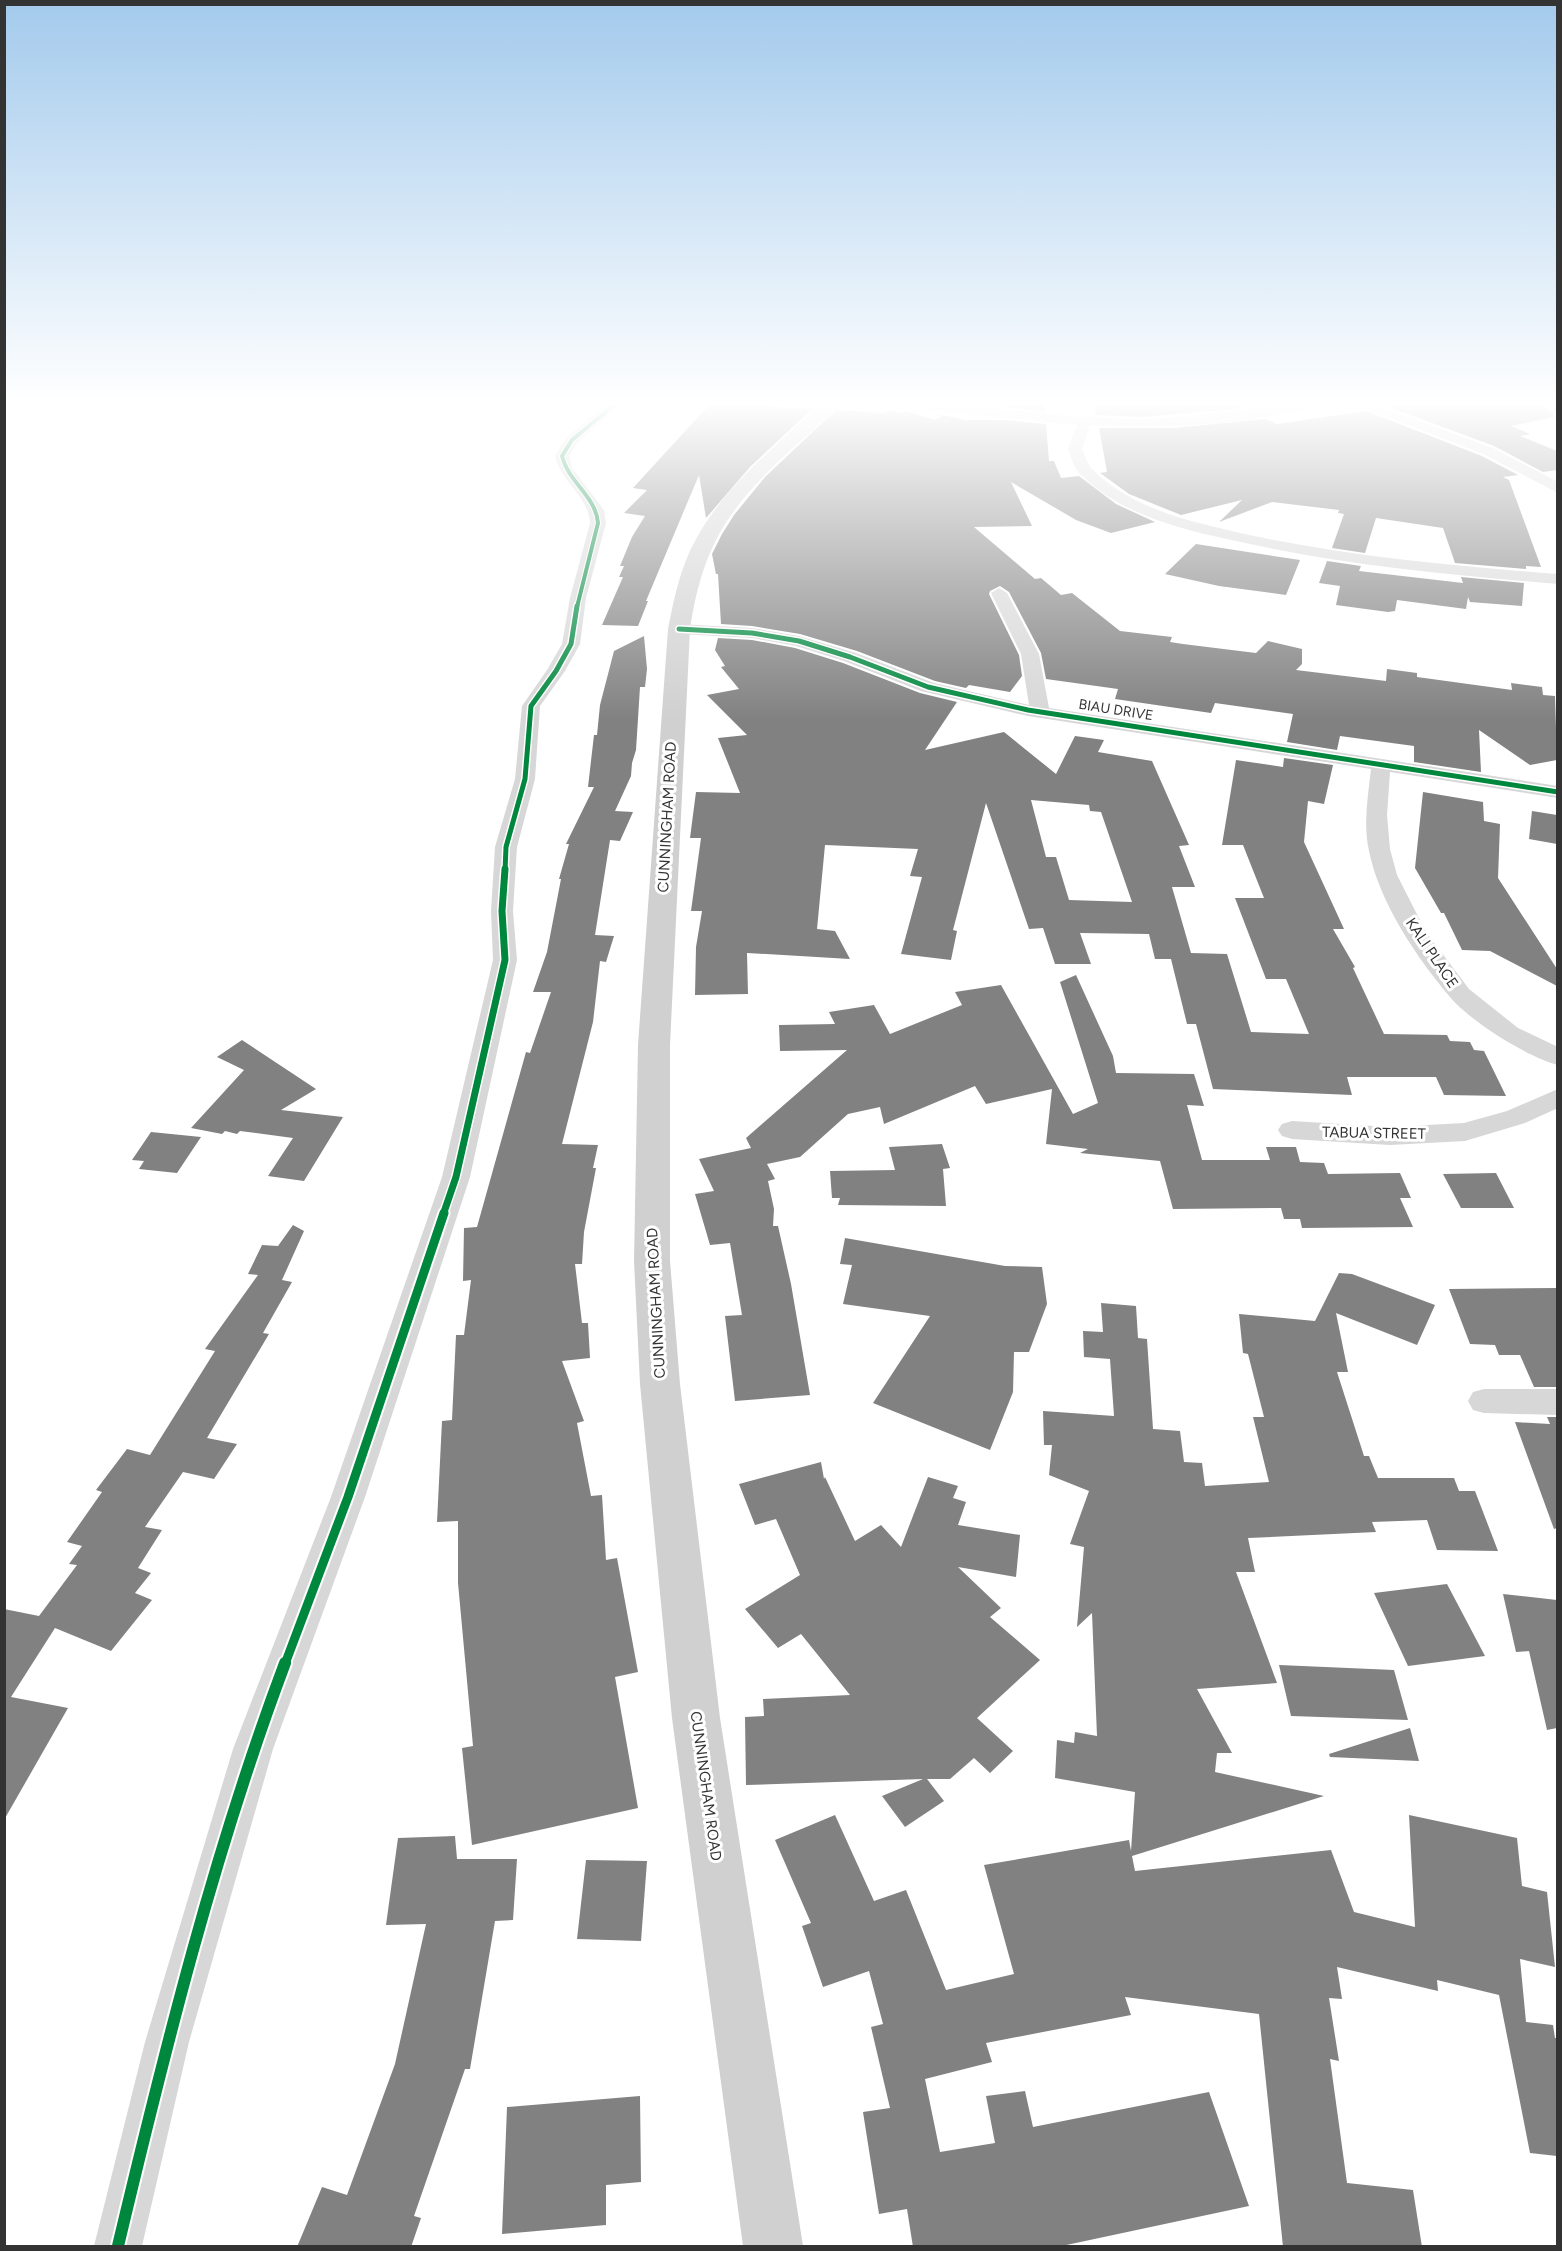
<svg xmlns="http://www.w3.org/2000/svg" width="1562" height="2251" viewBox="0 0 1562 2251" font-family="Figtree,sans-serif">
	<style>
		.building { fill: #818181; fill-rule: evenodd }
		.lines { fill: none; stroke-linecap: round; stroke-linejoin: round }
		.minor { fill: #d7d7d7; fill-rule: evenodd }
		.secondary { fill: #d0d0d0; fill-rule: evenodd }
		.cycleway-far4-casing { stroke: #fff; stroke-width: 6 }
		.cycleway-far3-casing { stroke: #fff; stroke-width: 8 }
		.cycleway-far2-casing { stroke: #fff; stroke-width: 10 }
		.cycleway-far1-casing { stroke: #fff; stroke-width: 13 }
		.cycleway-casing { stroke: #fff; stroke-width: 16 }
		.cycleway-far4 { stroke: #00873e; stroke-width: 4 }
		.cycleway-far3 { stroke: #00873e; stroke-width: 5 }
		.cycleway-far2 { stroke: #00873e; stroke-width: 7 }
		.cycleway-far1 { stroke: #00873e; stroke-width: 9 }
		.cycleway { stroke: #00873e; stroke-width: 12 }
		.labels { text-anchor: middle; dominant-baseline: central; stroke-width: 6; stroke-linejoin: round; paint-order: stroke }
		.far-street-label { font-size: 14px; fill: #333; stroke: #fff }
		.street-label { font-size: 15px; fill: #333; stroke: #fff }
	</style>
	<rect width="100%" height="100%" fill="#fff"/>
	<path class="building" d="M 709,405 L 813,408 L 750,467 L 706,518 L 699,475 L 646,601 L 648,601 L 638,626 L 602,625 L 623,577 L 619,577 L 624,566 L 620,566 L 632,537 L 645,516 L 624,513 L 647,490 L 633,488 Z
		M 1010,405 L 1044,405 L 1045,411 L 1009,408 Z
		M 1094,405 L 1237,405 L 1242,408 L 1142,417 L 1096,415 Z
		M 1404,405 L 1541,405 L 1553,412 L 1554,417 L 1511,426 L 1530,434 L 1520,436 L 1557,451 L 1557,470 L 1543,472 L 1494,446 L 1389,407 Z
		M 836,410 L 883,413 L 892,410 L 901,413 L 906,411 L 935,420 L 943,415 L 966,420 L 1004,420 L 1046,424 L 1049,461 L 1054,461 L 1061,478 L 1079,476 L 1116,504 L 1155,522 L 1111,533 L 1076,520 L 1011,482 L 1032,526 L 974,527 L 1035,579 L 1041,578 L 1061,595 L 1072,593 L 1120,631 L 1172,637 L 1170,642 L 1183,644 L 1256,653 L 1268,641 L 1302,649 L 1302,664 L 1296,670 L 1386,681 L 1387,669 L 1417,673 L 1417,677 L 1512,690 L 1511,683 L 1542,687 L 1543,695 L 1555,696 L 1557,760 L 1530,765 L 1479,730 L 1481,772 L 1414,762 L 1414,746 L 1340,736 L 1337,750 L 1287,742 L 1293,714 L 1215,703 L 1211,713 L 1115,699 L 1118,689 L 1046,679 L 1041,653 L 1009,592 L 1000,586 L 990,591 L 989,594 L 1019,655 L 1022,676 L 1010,692 L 969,685 L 966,688 L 935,681 L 857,651 L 800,634 L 752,626 L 721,624 L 718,574 L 716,574 L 712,554 L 722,534 L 734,515 L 765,477 Z
		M 1366,411 L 1482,456 L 1518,475 L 1503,477 L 1509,480 L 1541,567 L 1526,566 L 1526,569 L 1455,563 L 1443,528 L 1376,518 L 1365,553 L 1332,548 L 1344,514 L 1338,513 L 1339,510 L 1272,502 L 1219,522 L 1242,500 L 1181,515 L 1129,494 L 1100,473 L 1107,472 L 1099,428 L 1173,428 L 1266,419 L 1277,424 Z
		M 1196,544 L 1300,560 L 1286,595 L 1219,586 L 1165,574 Z
		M 1327,561 L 1361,566 L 1359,571 L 1463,583 L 1461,577 L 1524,583 L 1522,606 L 1470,602 L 1468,597 L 1466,609 L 1397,600 L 1395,611 L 1388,612 L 1336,605 L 1340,586 L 1319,583 Z
		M 644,636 L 647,669 L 645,687 L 640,687 L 636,750 L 632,763 L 631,776 L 615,811 L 633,812 L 620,841 L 610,840 L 595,935 L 614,936 L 606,962 L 600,961 L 593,1022 L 562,1144 L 598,1145 L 593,1168 L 596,1168 L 584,1232 L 582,1264 L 575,1264 L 582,1323 L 588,1323 L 590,1358 L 562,1361 L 584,1421 L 577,1423 L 591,1496 L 602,1495 L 606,1560 L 617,1558 L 638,1672 L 615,1677 L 638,1808 L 472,1845 L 462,1748 L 473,1746 L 458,1583 L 458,1521 L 437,1522 L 442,1421 L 452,1420 L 456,1335 L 464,1335 L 471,1280 L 463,1281 L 464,1228 L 477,1227 L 526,1052 L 530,1053 L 551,992 L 533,992 L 547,952 L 561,879 L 559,879 L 569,844 L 566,844 L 594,787 L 588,787 L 594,735 L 597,735 L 600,705 L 614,651 Z
		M 718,638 L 752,640 L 795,648 L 843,663 L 920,693 L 957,702 L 925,750 L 1004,732 L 1056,774 L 1075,736 L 1104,740 L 1098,752 L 1152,761 L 1189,845 L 1179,846 L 1195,887 L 1172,887 L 1191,953 L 1227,954 L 1251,1032 L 1309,1034 L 1286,979 L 1266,979 L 1235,898 L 1264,898 L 1243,845 L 1222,845 L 1236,760 L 1283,767 L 1284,758 L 1333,765 L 1324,804 L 1308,801 L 1304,842 L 1344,929 L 1333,929 L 1355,967 L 1353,968 L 1384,1034 L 1447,1035 L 1450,1041 L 1470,1042 L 1474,1050 L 1484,1051 L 1506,1096 L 1444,1095 L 1436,1077 L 1347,1077 L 1352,1095 L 1213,1089 L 1196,1024 L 1187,1024 L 1171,959 L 1155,959 L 1149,934 L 1080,933 L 1091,964 L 1055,964 L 1043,928 L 1029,929 L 986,803 L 953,930 L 957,931 L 951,960 L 901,954 L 922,877 L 910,876 L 918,849 L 825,845 L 817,929 L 835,931 L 850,959 L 747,953 L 748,994 L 695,995 L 696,947 L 702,911 L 691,911 L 701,838 L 690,838 L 696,792 L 740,793 L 718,738 L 747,735 L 707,695 L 739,689 L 721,667 L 725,666 L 715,650 ZM 1031,800 L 1089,805 L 1090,811 L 1101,812 L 1132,902 L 1069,900 L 1056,857 L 1046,857 Z
		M 1423,792 L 1483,802 L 1484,821 L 1500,824 L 1498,878 L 1557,969 L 1557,986 L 1490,951 L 1462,950 L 1444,913 L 1441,913 L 1415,868 Z
		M 1532,811 L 1557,815 L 1557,844 L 1529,839 Z
		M 1076,975 L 1113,1056 L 1116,1073 L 1194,1074 L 1204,1106 L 1187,1105 L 1202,1160 L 1270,1160 L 1266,1147 L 1296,1147 L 1300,1162 L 1324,1163 L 1328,1174 L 1400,1173 L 1411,1198 L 1400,1198 L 1413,1227 L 1302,1228 L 1300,1219 L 1284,1219 L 1281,1208 L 1173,1209 L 1160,1161 L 1080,1153 L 1088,1149 L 1046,1144 L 1052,1089 L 986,1104 L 975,1086 L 884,1124 L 880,1107 L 848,1114 L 800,1157 L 767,1164 L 775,1179 L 768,1181 L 774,1209 L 773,1226 L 778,1226 L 791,1284 L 810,1395 L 735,1401 L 725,1316 L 742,1315 L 730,1243 L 710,1245 L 695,1194 L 714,1191 L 699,1159 L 751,1148 L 746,1138 L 847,1050 L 780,1051 L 779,1025 L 835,1024 L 829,1012 L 874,1005 L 890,1034 L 962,1005 L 955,992 L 1001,985 L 1073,1114 L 1098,1103 L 1060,982 Z
		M 242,1040 L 316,1089 L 281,1110 L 343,1117 L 304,1181 L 268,1176 L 293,1138 L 240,1131 L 237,1134 L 225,1131 L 222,1134 L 191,1128 L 244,1070 L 217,1057 Z
		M 151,1132 L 201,1137 L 177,1173 L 139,1169 L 144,1161 L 132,1160 Z
		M 942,1144 L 950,1168 L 943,1169 L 946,1206 L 838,1205 L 840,1198 L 832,1198 L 830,1171 L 895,1170 L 889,1147 Z
		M 1496,1173 L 1514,1208 L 1461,1208 L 1443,1174 Z
		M 293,1225 L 304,1231 L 282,1280 L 292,1282 L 263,1333 L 269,1334 L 207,1438 L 237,1444 L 214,1479 L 183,1472 L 145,1527 L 162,1530 L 138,1568 L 151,1573 L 135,1593 L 152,1600 L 111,1651 L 55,1628 L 11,1697 L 68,1708 L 4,1820 L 4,1609 L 39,1616 L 77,1565 L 69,1564 L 82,1546 L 67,1542 L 102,1492 L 96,1490 L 127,1449 L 150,1455 L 215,1351 L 205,1349 L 258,1275 L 248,1274 L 262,1245 L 278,1246 Z
		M 845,1238 L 1005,1266 L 1042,1267 L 1047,1304 L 1029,1352 L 1014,1352 L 1013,1392 L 990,1450 L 873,1403 L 930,1316 L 843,1304 L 852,1265 L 840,1264 Z
		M 1339,1273 L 1352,1274 L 1435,1305 L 1417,1345 L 1336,1313 L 1348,1372 L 1337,1372 L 1364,1456 L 1369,1456 L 1378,1478 L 1454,1478 L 1459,1491 L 1475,1491 L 1498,1551 L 1437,1550 L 1427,1520 L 1372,1522 L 1376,1532 L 1248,1538 L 1255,1572 L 1236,1572 L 1277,1683 L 1197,1689 L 1232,1753 L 1217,1753 L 1215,1772 L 1324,1796 L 1132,1856 L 1135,1871 L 1331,1850 L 1354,1912 L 1415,1927 L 1409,1815 L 1517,1838 L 1522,1886 L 1547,1892 L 1555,1967 L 1520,1959 L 1526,2022 L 1553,2025 L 1555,2038 L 1557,2038 L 1557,2156 L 1530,2153 L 1499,1995 L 1437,1980 L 1438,1991 L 1337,1967 L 1342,1999 L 1329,1998 L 1339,2061 L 1330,2059 L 1347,2183 L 1413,2190 L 1422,2247 L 1283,2247 L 1259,2014 L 1125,1997 L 1131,2015 L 986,2043 L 992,2062 L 925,2079 L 940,2152 L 995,2143 L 986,2096 L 1025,2091 L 1033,2127 L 1209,2092 L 1249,2206 L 1057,2247 L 913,2247 L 907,2209 L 879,2214 L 863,2112 L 890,2108 L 871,2027 L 883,2024 L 869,1971 L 823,1987 L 802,1926 L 811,1923 L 775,1840 L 835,1815 L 874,1901 L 906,1890 L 946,1990 L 1014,1974 L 984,1865 L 1129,1840 L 1131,1851 L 1135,1792 L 1055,1778 L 1057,1740 L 1074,1743 L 1075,1732 L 1097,1736 L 1092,1613 L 1077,1627 L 1084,1547 L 1070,1544 L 1089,1491 L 1049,1475 L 1052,1445 L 1044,1445 L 1043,1411 L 1114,1416 L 1110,1359 L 1084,1357 L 1083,1331 L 1103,1332 L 1101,1303 L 1136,1306 L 1138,1338 L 1147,1339 L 1153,1429 L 1180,1431 L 1184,1462 L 1202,1463 L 1205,1486 L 1269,1482 L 1253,1417 L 1264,1417 L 1248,1354 L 1243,1353 L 1239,1314 L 1315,1321 Z
		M 1557,1288 L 1557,1387 L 1534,1387 L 1520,1355 L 1499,1355 L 1495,1345 L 1470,1344 L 1449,1289 Z
		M 1547,1417 L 1557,1417 L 1557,1528 L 1554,1529 L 1515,1422 L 1550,1424 Z
		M 821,1462 L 824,1479 L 825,1477 L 855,1541 L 881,1525 L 901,1547 L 928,1477 L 958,1486 L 953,1498 L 966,1502 L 958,1525 L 1020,1535 L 1016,1577 L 958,1567 L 1001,1608 L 990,1617 L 1040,1660 L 977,1718 L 1013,1751 L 990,1773 L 974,1758 L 950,1779 L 927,1779 L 944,1801 L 905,1827 L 882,1796 L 923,1779 L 746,1785 L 745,1717 L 764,1716 L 763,1699 L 850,1695 L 801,1634 L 778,1648 L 745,1609 L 800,1575 L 776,1519 L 755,1525 L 739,1484 Z
		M 1447,1584 L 1485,1656 L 1408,1666 L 1374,1593 Z
		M 1503,1594 L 1557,1600 L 1557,1728 L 1547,1730 L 1529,1651 L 1516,1652 Z
		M 1279,1665 L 1394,1670 L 1408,1720 L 1291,1716 Z
		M 1410,1728 L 1419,1761 L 1330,1757 L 1329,1754 Z
		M 455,1836 L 457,1859 L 517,1859 L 513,1920 L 495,1921 L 470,2069 L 465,2069 L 414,2216 L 421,2218 L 411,2247 L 297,2247 L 322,2187 L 347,2195 L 395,2064 L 426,1924 L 386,1925 L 398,1838 Z
		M 586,1860 L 647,1861 L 641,1941 L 577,1939 Z
		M 640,2096 L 641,2182 L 606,2185 L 606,2225 L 502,2234 L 507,2107 Z"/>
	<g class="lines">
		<path class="minor" d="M 606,405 L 620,405 L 577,443 L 569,456 L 572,468 L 604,510 L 606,523 L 586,598 L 580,644 L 565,671 L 540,706 L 535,779 L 517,847 L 513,911 L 517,960 L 470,1177 L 365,1497 L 273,1749 L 189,2042 L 142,2246 L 94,2246 L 145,2042 L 233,1749 L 331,1497 L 442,1177 L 493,960 L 491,911 L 495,847 L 515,779 L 522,706 L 547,670 L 562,644 L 570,598 L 590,523 C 589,497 561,482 555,456 L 567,437 Z
			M 914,405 C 990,405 1065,419 1142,419 C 1199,419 1254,405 1310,405 L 1309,408 C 1238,425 1163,429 1090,425 L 1082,449 C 1085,455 1087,464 1092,469 C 1135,512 1198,523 1254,536 C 1354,557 1456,566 1558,574 L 1558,584 C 1454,575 1352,566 1250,544 C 1190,531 1126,519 1080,474 C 1074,468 1071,457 1068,449 L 1077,425 L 920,409 Z
			M 1357,405 L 1376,405 L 1493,448 L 1558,482 L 1558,493 L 1483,454 Z
			M 1543,405 L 1558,405 L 1558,412 Z
			M 999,588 L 1007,593 L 1039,654 L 1049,708 L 1558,786 L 1558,798 L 1390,772 L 1387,815 L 1390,849 L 1397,875 L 1426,932 L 1469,989 L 1518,1028 L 1558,1047 L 1558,1065 C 1527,1057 1470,1021 1450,997 C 1417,958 1379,902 1369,851 C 1363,824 1368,796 1371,769 L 1028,716 L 921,691 L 844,661 L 796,646 L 752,638 L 679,634 L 673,633 L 670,629 L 673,625 L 679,624 L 752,628 L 799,636 L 856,653 L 934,683 L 1029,705 L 1021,654 L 991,593 Z
			M 1558,1089 L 1558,1108 L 1525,1123 L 1465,1141 L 1390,1145 L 1292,1139 L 1282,1136 L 1278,1130 L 1282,1124 L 1292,1121 L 1390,1127 L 1464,1123 L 1507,1111 Z
			M 1484,1389 L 1558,1389 L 1558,1415 L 1484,1413 L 1473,1410 L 1468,1401 L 1473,1392 Z"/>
		<path class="secondary" d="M 820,405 L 837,405 C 823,424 801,440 784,456 C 726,511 702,549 690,629 L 670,1045 L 670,1261 L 680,1384 L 720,1718 L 803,2246 L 743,2246 L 672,1718 L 640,1384 L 634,1261 L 638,1045 L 668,629 C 674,599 680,568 695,541 C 724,486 775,447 820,405 Z"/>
		<g class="cycleway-far4-casing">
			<path id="cycleway-far4" d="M 577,607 L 598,523 C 596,496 568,482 562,456 L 572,440 L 614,405"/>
		</g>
		<g class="cycleway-far3-casing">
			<path id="cycleway-far3" d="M 679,629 L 752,633 L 799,641 L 850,657 L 928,687 L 1028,710 L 1558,792
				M 505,871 L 506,847 L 525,779 L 531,706 L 556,671 L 571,644 L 577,606"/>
		</g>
		<g class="cycleway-far2-casing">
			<path id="cycleway-far2" d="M 443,1215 L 456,1177 L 505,960 L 502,911 L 505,869"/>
		</g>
		<g class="cycleway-far1-casing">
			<path id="cycleway-far1" d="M 285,1664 L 348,1497 L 444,1213"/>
		</g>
		<g class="cycleway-casing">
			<path id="cycleway" d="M 118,2246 C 165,2049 214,1852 285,1663"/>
		</g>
		<use href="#cycleway-far4" class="cycleway-far4"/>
		<use href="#cycleway-far3" class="cycleway-far3"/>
		<use href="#cycleway-far2" class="cycleway-far2"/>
		<use href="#cycleway-far1" class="cycleway-far1"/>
		<use href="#cycleway" class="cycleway"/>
	</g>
	<linearGradient id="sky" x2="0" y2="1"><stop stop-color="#a3caec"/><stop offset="0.56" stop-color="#fff"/><stop offset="1" stop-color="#fff" stop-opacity="0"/></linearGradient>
	<rect width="1562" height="720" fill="url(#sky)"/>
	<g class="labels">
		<g class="far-street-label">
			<text transform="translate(1116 710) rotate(9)">BIAU DRIVE</text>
		</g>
		<g class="street-label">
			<text transform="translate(667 817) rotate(-87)">CUNNINGHAM ROAD</text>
			<text transform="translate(1432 953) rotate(56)">KALI PLACE</text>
			<text transform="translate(1374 1133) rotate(1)">TABUA STREET</text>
			<text transform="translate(656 1303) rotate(-93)">CUNNINGHAM ROAD</text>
			<text transform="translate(706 1786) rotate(82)">CUNNINGHAM ROAD</text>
		</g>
	</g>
	<rect width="1562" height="2251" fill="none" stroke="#333333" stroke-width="12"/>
</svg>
